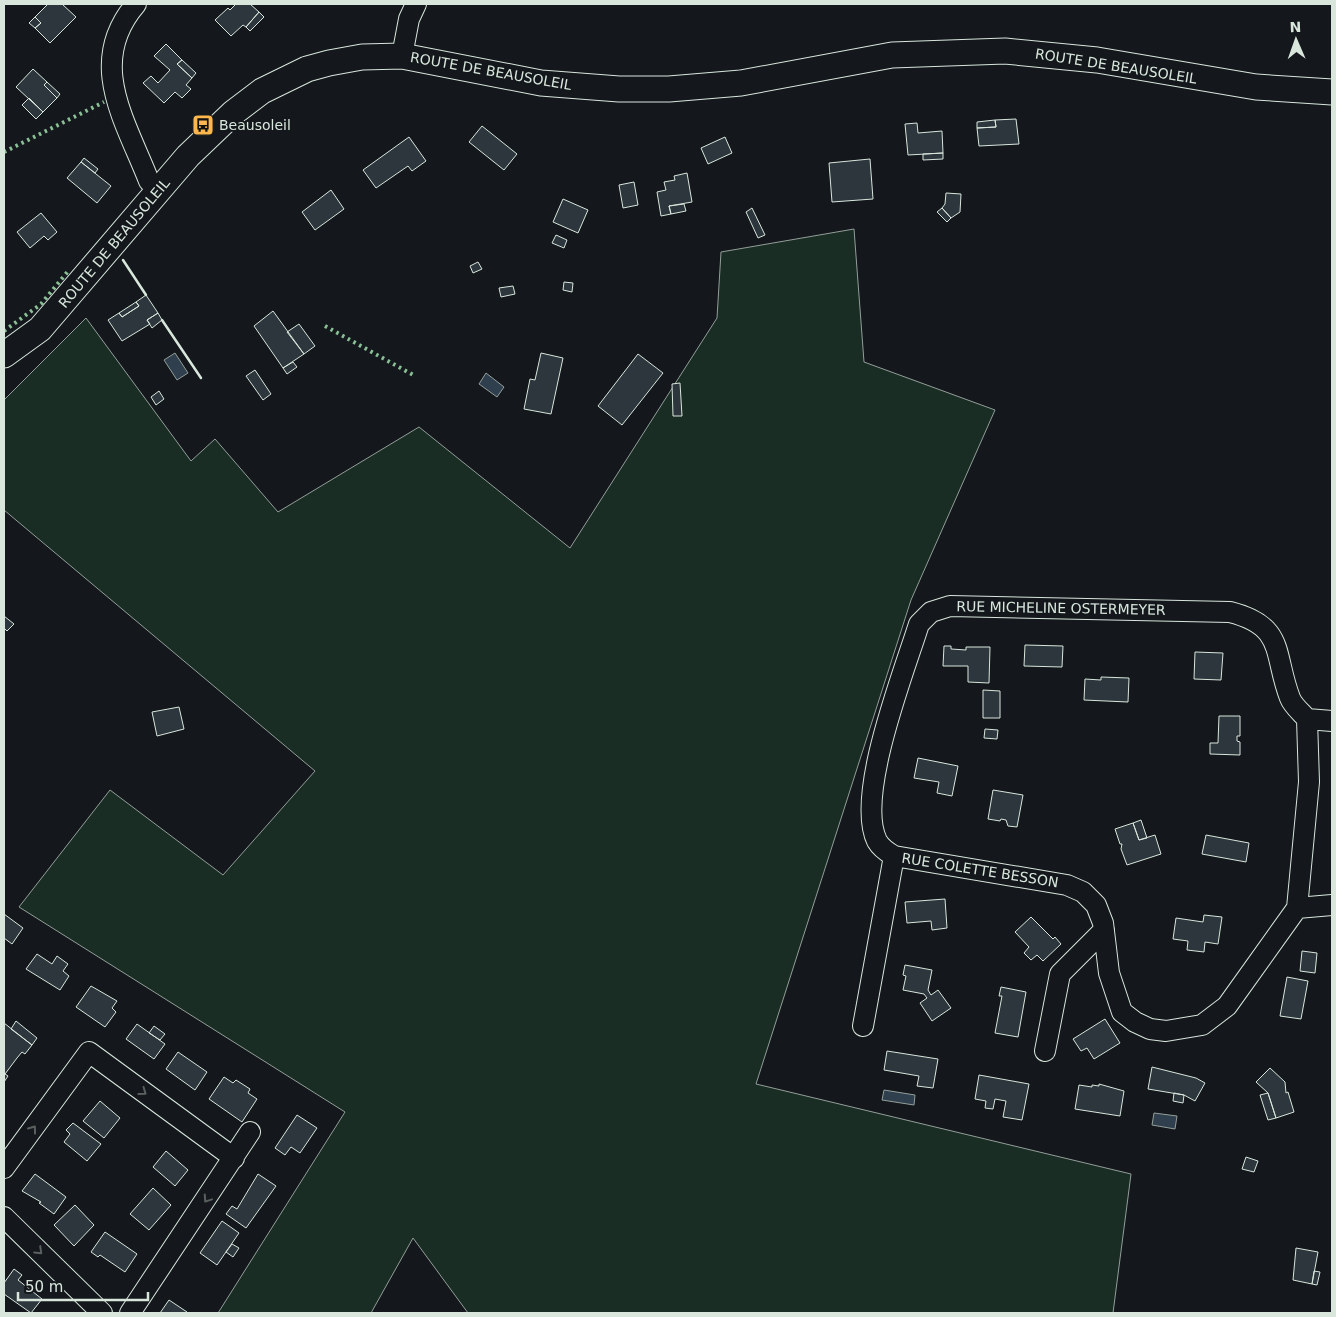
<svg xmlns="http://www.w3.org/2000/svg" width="1336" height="1317" viewBox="0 0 1336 1317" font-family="'DejaVu Sans',sans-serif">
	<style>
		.green { fill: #1a2d24; stroke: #939e99 }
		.water { fill: #2f3f4d; stroke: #939e99 }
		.building { fill: #2c363c; stroke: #d8e6dc }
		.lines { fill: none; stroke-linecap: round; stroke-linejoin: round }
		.minor-casing { stroke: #d8e6dc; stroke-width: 22 }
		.major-casing { stroke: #d8e6dc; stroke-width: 27 }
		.minor { stroke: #14181c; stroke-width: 20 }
		.major { stroke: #14181c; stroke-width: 25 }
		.hedge { stroke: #8ac095; stroke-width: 4; stroke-dasharray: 2.5 4; stroke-linecap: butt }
		.wall { stroke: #d8e6dc; stroke-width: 2.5 }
		.oneway { stroke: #59605f }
		.labels { text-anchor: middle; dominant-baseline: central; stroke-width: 4; stroke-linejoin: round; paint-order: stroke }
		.street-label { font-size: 14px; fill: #d8e6dc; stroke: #14181c }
		.poi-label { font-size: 14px; fill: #d8e6dc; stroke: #14181c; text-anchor: start }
	</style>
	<rect width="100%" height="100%" fill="#14181c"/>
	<path class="green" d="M 854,229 L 864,362 L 995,410 L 911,600 L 756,1084 L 1131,1174 L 1113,1313 L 468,1313 L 413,1238 L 371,1313 L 218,1313 L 345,1112 L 19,907 L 110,790 L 223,875 L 315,771 L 4,510 L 4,400 L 86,318 L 191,461 L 215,439 L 278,512 L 419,427 L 570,548 L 717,318 L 721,252 Z"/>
	<path class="water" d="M 175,353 L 188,373 L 177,380 L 164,360 Z
		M 486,373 L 504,387 L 497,397 L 479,384 Z
		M 884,1090 L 915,1095 L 914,1105 L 882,1100 Z
		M 1154,1113 L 1177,1116 L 1175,1129 L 1152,1125 Z"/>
	<path class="building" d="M 48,4 L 62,4 L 76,17 L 50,43 L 35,28 L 41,23 L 35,17 Z
		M 236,4 L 250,4 L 259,12 L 246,27 L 243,25 L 231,36 L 215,20 L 228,8 L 230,10 Z
		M 259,12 L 264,17 L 250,31 L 246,27 Z
		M 35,17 L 41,23 L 35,28 L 29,23 Z
		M 166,44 L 182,60 L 177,64 L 192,78 L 186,85 L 191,89 L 182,98 L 175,92 L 164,103 L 143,83 L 151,76 L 158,83 L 170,70 L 154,56 Z
		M 182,60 L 196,73 L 192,78 L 177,64 Z
		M 33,69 L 47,82 L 44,85 L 57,98 L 43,112 L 16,87 Z
		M 47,82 L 60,94 L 57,98 L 44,85 Z
		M 29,98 L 43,112 L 36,119 L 22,105 Z
		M 1016,119 L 1019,144 L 979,146 L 977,128 L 996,127 L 995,120 Z
		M 995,120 L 996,127 L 977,128 L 977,122 Z
		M 917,123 L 918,133 L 942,131 L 943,153 L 908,155 L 905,124 Z
		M 482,126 L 517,154 L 504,170 L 469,142 Z
		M 409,137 L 426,161 L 412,171 L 408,166 L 376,188 L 363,170 Z
		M 725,137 L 732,153 L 708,164 L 701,148 Z
		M 943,153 L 943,159 L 923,160 L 923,154 Z
		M 84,158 L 98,169 L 95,173 L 81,162 Z
		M 870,159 L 873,199 L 832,202 L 829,163 Z
		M 81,162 L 111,186 L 97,203 L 67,178 Z
		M 687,173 L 692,202 L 669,206 L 671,214 L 661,216 L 657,192 L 666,190 L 664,182 L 675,180 L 674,176 Z
		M 634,182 L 638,205 L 623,208 L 619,185 Z
		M 331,190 L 344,209 L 315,230 L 302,212 Z
		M 946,193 L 961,194 L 960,212 L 951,218 L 942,208 L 945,204 Z
		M 563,199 L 588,210 L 578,233 L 553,222 Z
		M 684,204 L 686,211 L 671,214 L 669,206 Z
		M 752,208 L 765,235 L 758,238 L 746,212 Z
		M 942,208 L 951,218 L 947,222 L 937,212 Z
		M 41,213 L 57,232 L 48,240 L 44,236 L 30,248 L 17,232 Z
		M 556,235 L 567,240 L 564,248 L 552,243 Z
		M 478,262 L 482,269 L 473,273 L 470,266 Z
		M 564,282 L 573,283 L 572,292 L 563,290 Z
		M 513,286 L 515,294 L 501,297 L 499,288 Z
		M 146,295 L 158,313 L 147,320 L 150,324 L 122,341 L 108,320 L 119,313 L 122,317 L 139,306 L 136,302 Z
		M 136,302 L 139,306 L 122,317 L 119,313 Z
		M 273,311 L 304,354 L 283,368 L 254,326 Z
		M 158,313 L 162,320 L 152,328 L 147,320 Z
		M 299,324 L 315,346 L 304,354 L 287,332 Z
		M 541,353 L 563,358 L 551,414 L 524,409 L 530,379 L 535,380 Z
		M 638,354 L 663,373 L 622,425 L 598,406 Z
		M 293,362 L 297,367 L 287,374 L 283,368 Z
		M 255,370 L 271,394 L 263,400 L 246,376 Z
		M 680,383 L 682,416 L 673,416 L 672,384 Z
		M 159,391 L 164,399 L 156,405 L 151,397 Z
		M 4,616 L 14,624 L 7,631 L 4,628 Z
		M 1025,645 L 1063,646 L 1062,667 L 1024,666 Z
		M 944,646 L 951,646 L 951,649 L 966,650 L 966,647 L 990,647 L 989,683 L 968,682 L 968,666 L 943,666 Z
		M 1195,652 L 1223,653 L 1221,680 L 1194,679 Z
		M 1101,677 L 1129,678 L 1128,702 L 1084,700 L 1085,679 L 1101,680 Z
		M 983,690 L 1000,691 L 1000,718 L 983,718 Z
		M 179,707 L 184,729 L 157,736 L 152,712 Z
		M 1219,716 L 1240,716 L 1240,736 L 1237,736 L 1237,741 L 1240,742 L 1240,755 L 1210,754 L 1210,743 L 1218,743 Z
		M 985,729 L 998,730 L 997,739 L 984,738 Z
		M 918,758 L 958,766 L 952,796 L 937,793 L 939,782 L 914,778 Z
		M 993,790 L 1023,795 L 1017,827 L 1008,826 L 1006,820 L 1001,819 L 1000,821 L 988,819 Z
		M 1141,820 L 1147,838 L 1139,840 L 1133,823 Z
		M 1133,823 L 1139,840 L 1155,835 L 1161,854 L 1127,865 L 1121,849 L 1122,844 L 1120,844 L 1115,829 Z
		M 1206,835 L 1249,843 L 1246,862 L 1202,854 Z
		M 945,899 L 947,928 L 932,930 L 931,921 L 907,923 L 905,902 Z
		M 4,914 L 23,928 L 12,944 L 4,938 Z
		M 1204,915 L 1222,917 L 1218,944 L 1205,942 L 1204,952 L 1187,950 L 1188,941 L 1173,939 L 1176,918 L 1203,922 Z
		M 1031,917 L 1053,939 L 1055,937 L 1061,944 L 1043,961 L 1037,955 L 1031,960 L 1024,953 L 1029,947 L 1015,932 Z
		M 1302,951 L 1317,953 L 1315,973 L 1300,971 Z
		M 37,954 L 52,964 L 57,956 L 68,964 L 63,971 L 69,976 L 60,990 L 26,969 Z
		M 905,965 L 932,970 L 928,990 L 931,995 L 938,990 L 951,1008 L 932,1021 L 920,1003 L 927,998 L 924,994 L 903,990 L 906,976 L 903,975 Z
		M 1287,977 L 1308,981 L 1301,1019 L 1280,1016 Z
		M 91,986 L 117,1001 L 112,1008 L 116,1012 L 105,1027 L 76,1007 Z
		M 1001,987 L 1026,992 L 1018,1037 L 995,1033 L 1002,996 L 999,996 Z
		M 1105,1019 L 1120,1043 L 1094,1059 L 1087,1048 L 1081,1051 L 1073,1039 Z
		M 16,1021 L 37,1038 L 32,1045 L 11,1029 Z
		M 4,1023 L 32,1045 L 25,1054 L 22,1052 L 17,1058 L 5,1074 L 8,1076 L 4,1082 Z
		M 137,1024 L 165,1044 L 154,1059 L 126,1039 Z
		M 154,1026 L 165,1034 L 160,1040 L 149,1033 Z
		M 887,1051 L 938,1059 L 933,1088 L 917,1086 L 919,1076 L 884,1070 Z
		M 178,1052 L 207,1072 L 195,1090 L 166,1069 Z
		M 1152,1067 L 1196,1078 L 1205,1083 L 1195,1101 L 1184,1095 L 1148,1089 Z
		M 1270,1068 L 1285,1082 L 1286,1093 L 1288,1092 L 1294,1112 L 1276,1118 L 1268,1093 L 1256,1082 Z
		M 979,1075 L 1029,1084 L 1022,1120 L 1003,1117 L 1006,1101 L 995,1099 L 993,1109 L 985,1108 L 986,1101 L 975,1099 Z
		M 224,1077 L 233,1083 L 236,1080 L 250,1089 L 248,1093 L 257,1099 L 242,1122 L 209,1099 Z
		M 1099,1084 L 1124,1091 L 1120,1116 L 1075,1109 L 1079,1085 L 1092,1087 L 1092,1085 L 1099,1086 Z
		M 1174,1093 L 1184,1095 L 1183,1103 L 1173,1101 Z
		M 1268,1093 L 1276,1118 L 1268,1120 L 1260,1095 Z
		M 100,1101 L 120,1118 L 104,1138 L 83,1121 Z
		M 297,1115 L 317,1128 L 300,1153 L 291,1147 L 285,1155 L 275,1148 Z
		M 73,1123 L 101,1144 L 87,1161 L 64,1142 L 70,1134 L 66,1130 Z
		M 166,1151 L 188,1170 L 175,1186 L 153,1167 Z
		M 1246,1157 L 1258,1161 L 1254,1172 L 1242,1169 Z
		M 35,1174 L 66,1197 L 54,1214 L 39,1203 L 41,1202 L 22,1191 Z
		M 258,1174 L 276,1186 L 246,1228 L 226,1214 L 232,1206 L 237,1209 Z
		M 153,1188 L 171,1205 L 149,1230 L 130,1214 Z
		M 75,1205 L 94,1225 L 74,1246 L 54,1225 Z
		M 222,1221 L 239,1233 L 217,1265 L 200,1253 Z
		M 105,1232 L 137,1254 L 125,1272 L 100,1255 L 98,1257 L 91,1252 Z
		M 232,1244 L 239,1248 L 233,1257 L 226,1252 Z
		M 1296,1248 L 1318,1252 L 1312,1284 L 1293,1280 Z
		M 14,1269 L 22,1275 L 18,1280 L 42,1299 L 31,1313 L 4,1294 L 4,1283 Z
		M 1314,1271 L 1320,1272 L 1317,1285 L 1312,1284 Z
		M 169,1300 L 187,1312 L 186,1313 L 160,1313 Z"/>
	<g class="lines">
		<g class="minor-casing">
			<path id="minor" d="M 136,4 C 86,62 125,120 149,181 L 158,190
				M 402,56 L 409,19 L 416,4
				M 1332,721 L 1307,719 C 1302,713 1293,706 1290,698 C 1273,654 1286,626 1230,612 L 950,606 L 931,612 L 919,624 C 904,672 855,796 877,841 C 881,848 887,852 894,856 L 1067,885 L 1083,892 L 1096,905 L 1103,923 L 1109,973 L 1122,1012 L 1135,1022 L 1150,1029 L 1166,1031 L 1202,1025 L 1227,1006 L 1297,908 L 1332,905
				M 1297,908 L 1309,782 L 1307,719
				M 863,1026 L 894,856
				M 1045,1051 L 1060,974 L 1104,930
				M 4,1168 L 89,1052 L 234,1158
				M 4,1217 L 102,1313
				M 130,1313 L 250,1132"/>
		</g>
		<g class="major-casing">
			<path id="major" d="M 4,355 L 40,329 L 188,156 L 233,113 L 262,91 L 307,69 L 329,63 L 362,57 L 402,56 L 541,83 L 619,89 L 669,89 L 741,83 L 892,55 L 1005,51 L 1097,60 L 1256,87 L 1332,92"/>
		</g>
		<use href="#minor" class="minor"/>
		<use href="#major" class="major"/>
		<path class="hedge" d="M 4,152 L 104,102
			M 325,326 L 415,376
			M 4,331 L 41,304 L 69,270"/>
		<path class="wall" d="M 123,260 L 146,295
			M 162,320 L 201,378"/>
	</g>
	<defs><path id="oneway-chevron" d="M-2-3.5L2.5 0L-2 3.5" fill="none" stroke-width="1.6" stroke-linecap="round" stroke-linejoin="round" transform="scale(1.25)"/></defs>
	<g class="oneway">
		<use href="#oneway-chevron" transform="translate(143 1092) rotate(36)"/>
		<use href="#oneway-chevron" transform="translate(33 1129) rotate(-54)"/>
		<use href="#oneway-chevron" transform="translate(207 1199) rotate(124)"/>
		<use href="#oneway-chevron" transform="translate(39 1251) rotate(44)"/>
	</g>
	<defs>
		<g id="bus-square" transform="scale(1.125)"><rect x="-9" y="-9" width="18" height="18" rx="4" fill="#ffb74d" stroke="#14181c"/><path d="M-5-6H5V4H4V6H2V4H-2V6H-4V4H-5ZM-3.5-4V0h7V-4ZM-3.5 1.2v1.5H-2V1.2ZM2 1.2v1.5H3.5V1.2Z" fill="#111"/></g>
	</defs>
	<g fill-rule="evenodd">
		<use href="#bus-square" x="203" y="125"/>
	</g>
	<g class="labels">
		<g class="street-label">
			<text transform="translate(1116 66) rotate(9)">ROUTE DE BEAUSOLEIL</text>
			<text transform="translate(491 71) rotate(10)">ROUTE DE BEAUSOLEIL</text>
			<text transform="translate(114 243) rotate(-50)">ROUTE DE BEAUSOLEIL</text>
			<text transform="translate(1061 608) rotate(1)">RUE MICHELINE OSTERMEYER</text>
			<text transform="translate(980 870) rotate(9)">RUE COLETTE BESSON</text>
		</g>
		<g class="poi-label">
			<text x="219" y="125">Beausoleil</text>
		</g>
	</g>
	<rect width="1336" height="1317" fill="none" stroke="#d8e6dc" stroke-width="10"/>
	<g transform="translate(1296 40) rotate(358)" stroke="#14181c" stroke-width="4" paint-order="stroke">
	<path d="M0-4L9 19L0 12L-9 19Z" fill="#d8e6dc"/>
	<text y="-8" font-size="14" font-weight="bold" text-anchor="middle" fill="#d8e6dc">N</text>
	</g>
	<path d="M18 1292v8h130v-8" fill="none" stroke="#d8e6dc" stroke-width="2.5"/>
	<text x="25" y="1292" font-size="15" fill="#d8e6dc" stroke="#14181c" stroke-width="4" paint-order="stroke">50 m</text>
</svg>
